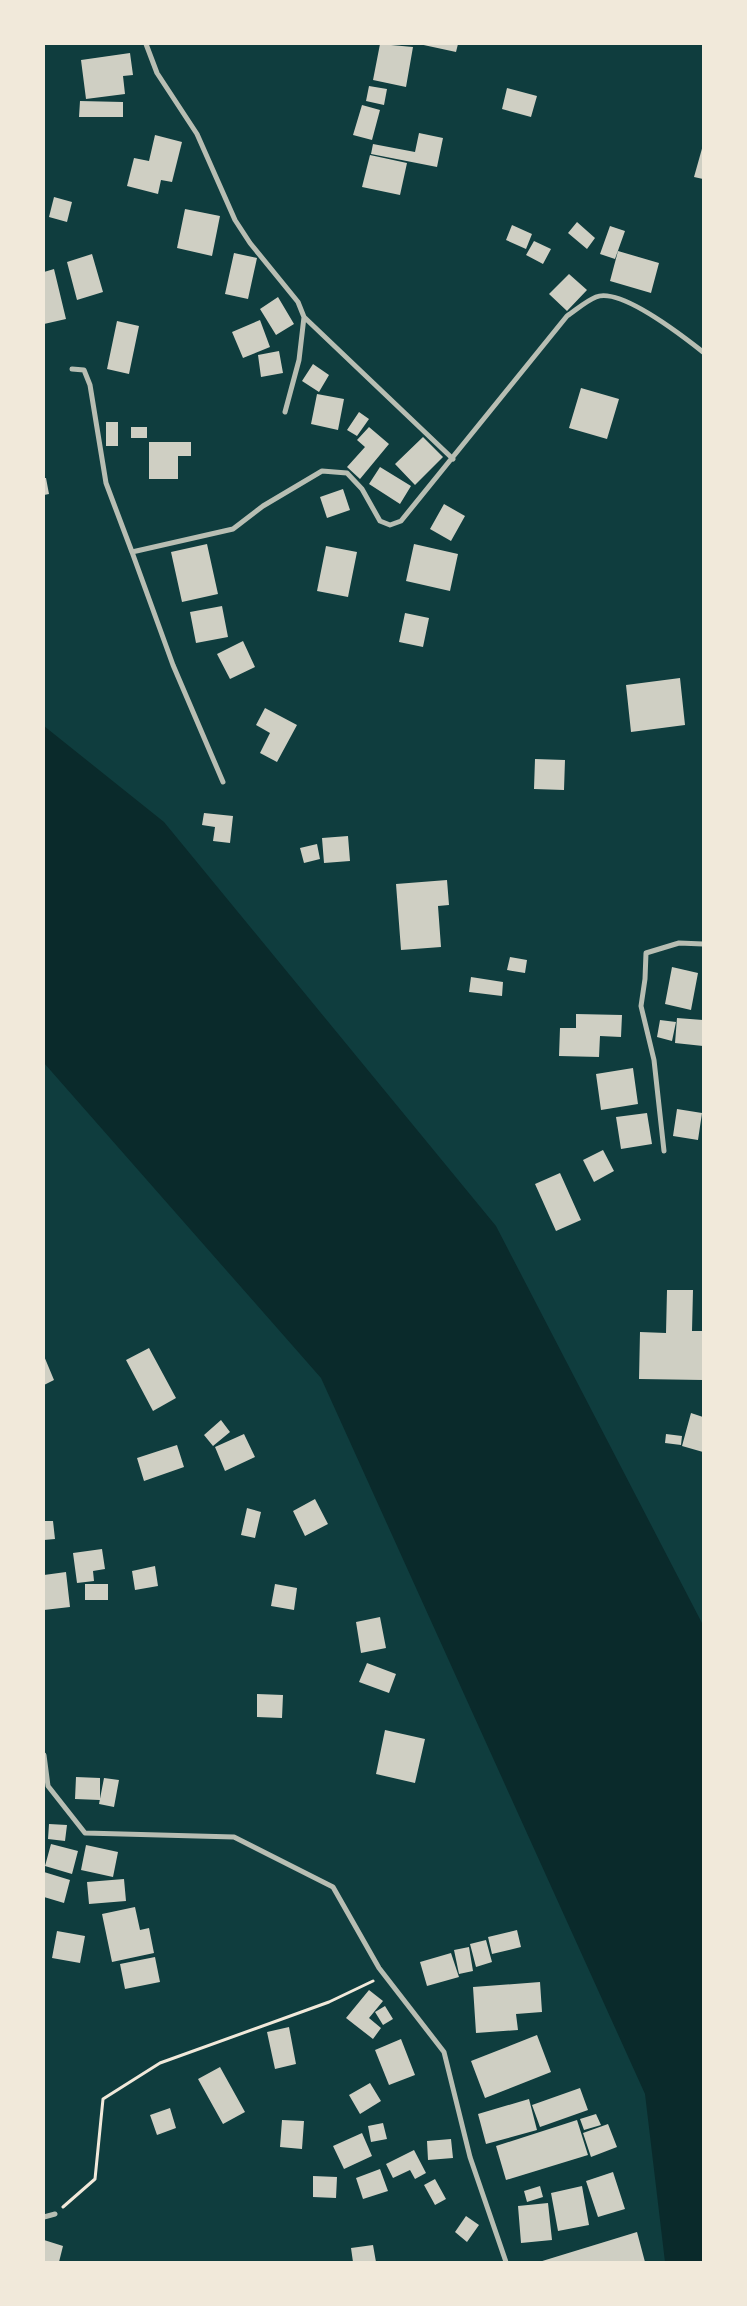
<svg xmlns="http://www.w3.org/2000/svg" width="747" height="2306" viewBox="0 0 747 2306" font-family="'Roboto Condensed',sans-serif">
	<style>
		.water { fill: #0a2a2b }
		.building { fill: #cfcfc3 }
		.lines { fill: none; stroke-linecap: round; stroke-linejoin: round }
		.path { stroke: #f1e9da; stroke-width: 3 }
		.minor { stroke: #b8beb3; stroke-width: 5 }
	</style>
	<rect width="100%" height="100%" fill="#0f3d3e"/>
	<path class="water" d="M 44,726 L 164,822 L 496,1226 L 703,1625 L 703,2262 L 665,2262 L 645,2094 L 321,1378 L 44,1063 Z"/>
	<path class="building" d="M 380,44 L 413,47 L 406,87 L 373,80 Z
		M 419,44 L 458,44 L 456,52 Z
		M 130,53 L 133,75 L 123,76 L 125,94 L 86,99 L 81,60 Z
		M 369,86 L 387,89 L 384,105 L 366,101 Z
		M 507,88 L 537,96 L 531,117 L 502,109 Z
		M 80,101 L 123,102 L 123,117 L 79,117 Z
		M 362,105 L 380,110 L 372,140 L 353,135 Z
		M 419,133 L 443,138 L 437,167 L 371,154 L 373,144 L 415,152 Z
		M 155,135 L 182,142 L 172,182 L 161,180 L 158,194 L 127,186 L 134,158 L 149,161 Z
		M 703,145 L 703,179 L 694,177 Z
		M 370,155 L 407,163 L 400,195 L 362,187 Z
		M 54,197 L 72,202 L 67,222 L 49,217 Z
		M 185,209 L 220,216 L 212,256 L 177,248 Z
		M 577,222 L 595,238 L 587,249 L 568,233 Z
		M 512,225 L 532,234 L 526,249 L 506,240 Z
		M 610,226 L 625,231 L 615,259 L 600,254 Z
		M 534,241 L 551,249 L 543,264 L 526,255 Z
		M 618,251 L 659,263 L 651,293 L 610,281 Z
		M 234,253 L 257,258 L 248,299 L 225,294 Z
		M 92,254 L 103,292 L 77,300 L 67,262 Z
		M 54,269 L 66,319 L 44,324 L 44,272 Z
		M 569,274 L 587,290 L 567,311 L 549,294 Z
		M 278,297 L 294,324 L 276,335 L 260,309 Z
		M 260,320 L 270,347 L 243,358 L 232,332 Z
		M 117,321 L 139,326 L 129,374 L 107,369 Z
		M 279,351 L 283,373 L 261,377 L 258,355 Z
		M 313,364 L 329,375 L 319,392 L 302,381 Z
		M 581,388 L 619,399 L 607,439 L 569,428 Z
		M 317,394 L 344,399 L 338,430 L 311,424 Z
		M 359,412 L 369,419 L 357,436 L 347,430 Z
		M 106,422 L 118,422 L 118,446 L 106,446 Z
		M 131,427 L 147,427 L 147,438 L 131,438 Z
		M 369,427 L 389,444 L 360,479 L 347,467 L 365,447 L 357,440 Z
		M 423,437 L 443,457 L 415,485 L 395,464 Z
		M 149,442 L 191,442 L 191,456 L 178,456 L 178,479 L 149,479 Z
		M 380,467 L 411,486 L 400,504 L 369,484 Z
		M 44,478 L 46,478 L 49,494 L 44,495 Z
		M 343,489 L 350,510 L 327,518 L 320,497 Z
		M 444,504 L 465,516 L 451,541 L 430,529 Z
		M 207,544 L 218,594 L 182,602 L 171,552 Z
		M 414,544 L 458,554 L 450,591 L 406,581 Z
		M 326,546 L 357,552 L 348,597 L 317,591 Z
		M 222,606 L 228,637 L 196,643 L 190,612 Z
		M 405,613 L 429,618 L 423,647 L 399,642 Z
		M 243,641 L 255,667 L 230,679 L 217,654 Z
		M 680,678 L 685,725 L 631,732 L 626,685 Z
		M 265,708 L 297,725 L 277,762 L 260,753 L 270,733 L 256,725 Z
		M 535,759 L 565,760 L 564,790 L 534,789 Z
		M 204,813 L 233,816 L 230,843 L 213,841 L 215,827 L 202,825 Z
		M 348,836 L 350,861 L 324,863 L 322,838 Z
		M 317,844 L 320,859 L 304,863 L 300,848 Z
		M 447,880 L 449,905 L 438,906 L 441,947 L 401,950 L 396,884 Z
		M 510,957 L 527,960 L 525,973 L 507,970 Z
		M 672,967 L 698,973 L 691,1010 L 665,1004 Z
		M 471,977 L 503,982 L 502,996 L 469,992 Z
		M 576,1014 L 622,1015 L 621,1037 L 600,1036 L 599,1057 L 559,1056 L 560,1028 L 576,1028 Z
		M 677,1018 L 703,1020 L 703,1046 L 675,1043 Z
		M 660,1020 L 676,1022 L 672,1041 L 657,1037 Z
		M 633,1068 L 638,1104 L 601,1110 L 596,1074 Z
		M 677,1109 L 702,1113 L 698,1140 L 673,1136 Z
		M 647,1113 L 652,1144 L 621,1149 L 616,1117 Z
		M 603,1150 L 614,1171 L 594,1182 L 583,1160 Z
		M 560,1173 L 581,1220 L 556,1231 L 535,1184 Z
		M 667,1290 L 693,1290 L 692,1331 L 703,1331 L 703,1380 L 639,1379 L 640,1332 L 666,1333 Z
		M 149,1348 L 176,1398 L 153,1411 L 126,1360 Z
		M 44,1356 L 54,1380 L 44,1385 Z
		M 691,1413 L 703,1417 L 703,1452 L 682,1446 Z
		M 221,1420 L 230,1432 L 213,1446 L 204,1435 Z
		M 244,1434 L 255,1457 L 225,1471 L 215,1447 Z
		M 666,1434 L 682,1436 L 681,1445 L 665,1443 Z
		M 177,1445 L 184,1467 L 144,1481 L 137,1458 Z
		M 315,1499 L 328,1524 L 305,1536 L 293,1511 Z
		M 247,1508 L 261,1512 L 255,1538 L 241,1535 Z
		M 44,1521 L 53,1521 L 55,1539 L 44,1540 Z
		M 102,1549 L 105,1569 L 93,1571 L 94,1581 L 77,1583 L 73,1553 Z
		M 155,1566 L 158,1586 L 135,1590 L 132,1571 Z
		M 66,1572 L 70,1607 L 44,1610 L 44,1575 Z
		M 85,1584 L 108,1584 L 108,1600 L 85,1600 Z
		M 275,1584 L 297,1588 L 294,1610 L 271,1606 Z
		M 380,1617 L 386,1648 L 361,1653 L 356,1622 Z
		M 367,1663 L 396,1674 L 389,1693 L 359,1682 Z
		M 257,1694 L 283,1695 L 282,1718 L 257,1717 Z
		M 385,1730 L 425,1739 L 415,1783 L 376,1774 Z
		M 76,1777 L 100,1778 L 100,1800 L 75,1799 Z
		M 104,1778 L 119,1780 L 114,1807 L 99,1804 Z
		M 49,1824 L 67,1825 L 65,1841 L 48,1839 Z
		M 51,1844 L 78,1851 L 72,1874 L 45,1866 Z
		M 86,1845 L 118,1852 L 113,1877 L 81,1870 Z
		M 44,1872 L 70,1880 L 64,1903 L 44,1897 Z
		M 124,1879 L 126,1901 L 89,1904 L 87,1882 Z
		M 135,1907 L 140,1930 L 149,1928 L 154,1953 L 112,1962 L 102,1914 Z
		M 517,1930 L 521,1947 L 492,1954 L 488,1937 Z
		M 57,1931 L 85,1936 L 80,1963 L 52,1958 Z
		M 486,1940 L 492,1962 L 476,1967 L 470,1944 Z
		M 469,1947 L 473,1971 L 459,1974 L 454,1950 Z
		M 451,1953 L 459,1977 L 427,1986 L 420,1962 Z
		M 155,1957 L 160,1982 L 125,1989 L 120,1964 Z
		M 540,1982 L 542,2012 L 516,2014 L 518,2030 L 476,2033 L 473,1987 Z
		M 369,1990 L 383,2001 L 369,2018 L 381,2028 L 373,2039 L 346,2018 Z
		M 385,2006 L 393,2019 L 383,2025 L 375,2012 Z
		M 289,2027 L 296,2064 L 275,2069 L 267,2032 Z
		M 537,2035 L 551,2072 L 485,2098 L 471,2061 Z
		M 401,2039 L 415,2075 L 389,2085 L 375,2050 Z
		M 220,2067 L 245,2112 L 223,2124 L 198,2079 Z
		M 370,2083 L 381,2101 L 360,2114 L 349,2095 Z
		M 580,2088 L 588,2110 L 540,2127 L 532,2105 Z
		M 529,2099 L 537,2130 L 486,2144 L 478,2114 Z
		M 170,2108 L 176,2128 L 157,2135 L 150,2115 Z
		M 596,2114 L 601,2125 L 584,2130 L 580,2119 Z
		M 282,2120 L 304,2121 L 302,2149 L 280,2147 Z
		M 577,2120 L 588,2155 L 506,2180 L 496,2146 Z
		M 383,2123 L 387,2139 L 371,2142 L 368,2126 Z
		M 608,2124 L 617,2147 L 591,2157 L 583,2133 Z
		M 362,2133 L 372,2156 L 344,2169 L 333,2146 Z
		M 451,2139 L 453,2158 L 428,2160 L 427,2141 Z
		M 414,2150 L 426,2173 L 415,2179 L 410,2170 L 393,2178 L 386,2164 Z
		M 380,2169 L 388,2191 L 363,2199 L 356,2178 Z
		M 613,2172 L 625,2209 L 598,2217 L 586,2181 Z
		M 313,2176 L 337,2177 L 336,2198 L 313,2197 Z
		M 435,2179 L 446,2199 L 435,2205 L 424,2185 Z
		M 540,2186 L 543,2197 L 527,2202 L 524,2191 Z
		M 582,2186 L 589,2225 L 558,2231 L 551,2193 Z
		M 548,2203 L 552,2240 L 521,2243 L 518,2206 Z
		M 466,2216 L 479,2225 L 467,2242 L 455,2232 Z
		M 637,2232 L 645,2262 L 539,2262 Z
		M 44,2240 L 63,2246 L 59,2262 L 44,2262 Z
		M 373,2245 L 376,2262 L 353,2262 L 351,2248 Z"/>
	<g class="lines">
		<path class="path" d="M 63,2207 L 95,2179 L 103,2099 L 160,2063 L 329,2002 L 373,1981"/>
		<path class="minor" d="M 146,44 L 157,73 L 197,134 L 235,220 L 250,243 L 298,302 L 304,317 L 299,360 L 285,412
			M 304,317 L 453,459
			M 72,369 L 84,370 L 90,385 L 106,483 L 132,552
			M 223,782 L 173,665 L 132,552 L 233,529 L 263,506 L 322,471 L 347,473 L 362,489 L 380,521 L 390,525 L 401,521 L 567,316 C 576,310 586,301 596,297 C 620,287 684,337 703,352
			M 664,1151 L 654,1060 L 641,1006 L 645,979 L 646,953 L 679,943 L 703,944
			M 44,1755 L 48,1786 L 85,1833 L 234,1837 L 333,1887 L 379,1968 L 444,2052 L 470,2157 L 506,2262
			M 44,2217 L 55,2214"/>
	</g>
	<rect width="747" height="2306" fill="none" stroke="#f1e9da" stroke-width="90"/>
</svg>
